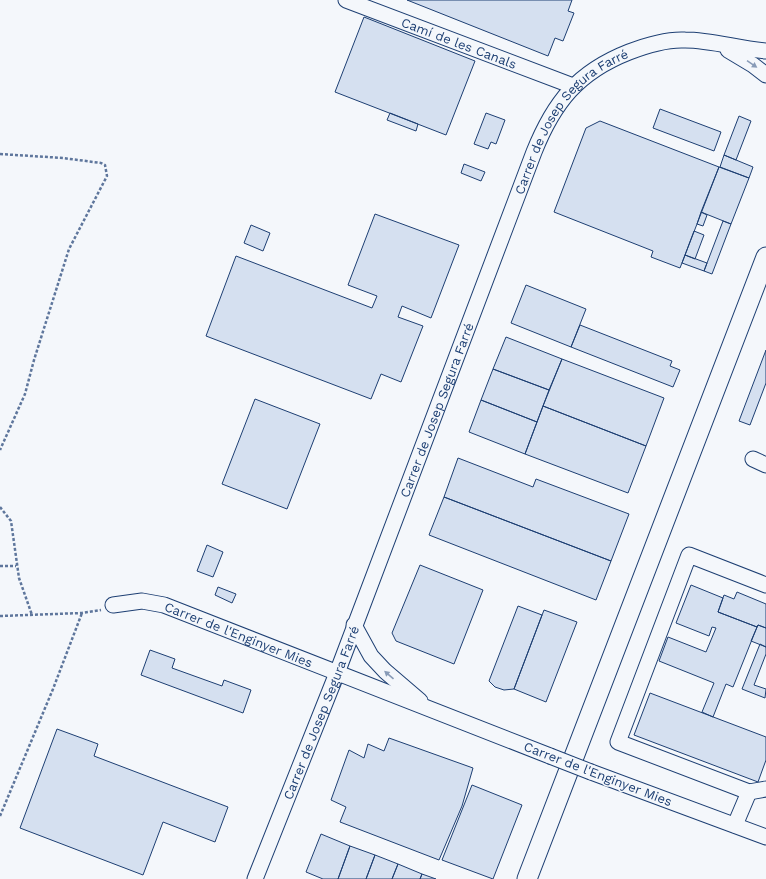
<svg xmlns="http://www.w3.org/2000/svg" width="766" height="879" viewBox="0 0 766 879" font-family="'Work Sans',sans-serif">
	<style>
		.building { fill: #d5e0f0; stroke: #1d3f73 }
		.lines { fill: none; stroke-linecap: round; stroke-linejoin: round }
		.minor-casing { stroke: #1d3f73; stroke-width: 17 }
		.major-casing { stroke: #1d3f73; stroke-width: 21 }
		.path { stroke: #5e769c; stroke-width: 2.5; stroke-dasharray: 3 2; stroke-linecap: butt }
		.minor { stroke: #f4f7fb; stroke-width: 15 }
		.major { stroke: #f4f7fb; stroke-width: 19 }
		.minor-bridge-casing { stroke: #1d3f73; stroke-width: 17; stroke-linecap: butt }
		.minor-bridge { stroke: #f4f7fb; stroke-width: 15 }
		.oneway { fill: #889bb7 }
		.labels { text-anchor: middle; dominant-baseline: central; stroke-width: 3; stroke-linejoin: round; paint-order: stroke }
		.street-label { font-size: 13px; fill: #1d3f73; stroke: #f4f7fb }
	</style>
	<rect width="100%" height="100%" fill="#f4f7fb"/>
	<path class="building" d="M 407,0 L 572,0 L 568,11 L 574,13 L 563,41 L 555,38 L 548,56 Z
		M 364,17 L 475,61 L 446,135 L 335,92 Z
		M 660,109 L 721,132 L 714,151 L 653,128 Z
		M 390,113 L 418,124 L 416,131 L 387,120 Z
		M 486,113 L 505,120 L 496,144 L 491,142 L 488,149 L 474,144 Z
		M 739,116 L 751,121 L 736,160 L 724,155 Z
		M 600,121 L 719,167 L 680,268 L 651,257 L 653,251 L 554,212 L 586,128 Z
		M 724,155 L 753,167 L 749,178 L 720,167 Z
		M 464,164 L 485,172 L 481,181 L 461,173 Z
		M 719,167 L 749,178 L 731,224 L 701,212 Z
		M 701,212 L 707,215 L 703,226 L 697,224 Z
		M 375,214 L 459,245 L 431,318 L 402,306 L 398,317 L 423,326 L 401,382 L 381,374 L 371,399 L 206,336 L 236,256 L 372,308 L 377,296 L 348,285 Z
		M 723,221 L 731,224 L 712,274 L 704,271 Z
		M 251,225 L 270,233 L 263,251 L 244,243 Z
		M 694,231 L 704,235 L 695,259 L 685,255 Z
		M 685,255 L 707,263 L 704,271 L 682,263 Z
		M 526,285 L 586,309 L 571,347 L 511,323 Z
		M 580,325 L 672,361 L 670,366 L 680,370 L 673,387 L 571,347 Z
		M 506,337 L 562,359 L 549,390 L 493,369 Z
		M 766,350 L 766,383 L 750,425 L 739,421 Z
		M 562,359 L 664,398 L 646,446 L 543,406 Z
		M 493,369 L 549,390 L 537,422 L 481,400 Z
		M 255,399 L 320,424 L 287,509 L 222,484 Z
		M 481,400 L 537,422 L 525,454 L 469,432 Z
		M 543,406 L 646,446 L 628,493 L 525,454 Z
		M 458,458 L 533,487 L 536,479 L 629,514 L 611,561 L 444,497 Z
		M 444,497 L 611,561 L 596,600 L 429,535 Z
		M 207,545 L 223,552 L 213,577 L 197,571 Z
		M 420,565 L 483,590 L 454,664 L 396,641 L 392,633 Z
		M 691,585 L 723,598 L 718,612 L 757,627 L 733,687 L 726,684 L 713,717 L 702,712 L 714,683 L 659,661 L 668,637 L 706,652 L 716,628 L 712,627 L 709,636 L 676,623 Z
		M 218,587 L 236,594 L 232,603 L 215,595 Z
		M 737,592 L 766,604 L 766,628 L 758,625 L 757,627 L 718,612 L 724,595 L 734,599 Z
		M 518,606 L 542,615 L 514,689 L 504,690 L 495,687 L 489,681 Z
		M 544,610 L 577,622 L 546,702 L 514,689 Z
		M 758,625 L 766,628 L 766,647 L 751,641 Z
		M 760,644 L 766,647 L 766,654 L 754,685 L 766,689 L 765,698 L 742,689 Z
		M 150,650 L 175,659 L 172,668 L 222,686 L 224,680 L 251,690 L 243,713 L 141,675 Z
		M 650,693 L 766,737 L 766,760 L 758,782 L 634,735 Z
		M 57,729 L 98,744 L 94,756 L 228,807 L 215,842 L 163,822 L 143,875 L 20,828 Z
		M 389,738 L 473,768 L 462,806 L 439,860 L 340,822 L 346,807 L 331,800 L 349,750 L 364,758 L 368,744 L 384,751 Z
		M 472,785 L 522,805 L 493,879 L 442,860 Z
		M 321,834 L 350,846 L 338,879 L 323,879 L 306,872 Z
		M 350,846 L 375,855 L 366,879 L 338,879 Z
		M 375,855 L 398,864 L 392,879 L 366,879 Z
		M 398,864 L 422,874 L 420,879 L 392,879 Z
		M 422,874 L 436,879 L 420,879 Z"/>
	<g class="lines">
		<g class="minor-casing">
			<g id="minor">
				<path id="s1" d="M 346,0 L 573,86"/>
				<path d="M 728,50 L 753,65 L 766,75"/>
				<path d="M 753,459 L 766,465"/>
				<path d="M 766,585 L 689,555 L 618,742 L 749,792 L 766,789"/>
				<path id="s2" d="M 113,605 L 142,601 L 164,605 L 550,756"/>
				<path d="M 354,625 L 371,656 L 385,671 L 420,701"/>
				<path d="M 591,772 L 766,837"/>
				<path d="M 735,825 L 749,792"/>
				<path id="s3" d="M 255,879 L 337,673 L 534,152 C 554,102 578,72 629,52 C 647,45 666,39 685,40 C 712,40 739,49 766,51"/>
			</g>
		</g>
		<g class="major-casing">
			<path id="major" d="M 527,879 L 766,257"/>
		</g>
		<path class="path" d="M 0,154 L 63,158 L 101,163 L 105,165 L 107,176 L 69,249 L 34,360 L 25,394 L 0,450
			M 0,507 L 11,521 L 19,578 L 32,615
			M 0,566 L 16,566
			M 0,616 L 82,613 L 101,610
			M 0,816 L 53,689 L 82,613"/>
		<use href="#minor" class="minor"/>
		<use href="#major" class="major"/>
		<g class="minor-bridge-casing">
			<path id="minor-bridge" d="M 550,756 L 591,772"/>
		</g>
		<use href="#minor-bridge" class="minor-bridge"/>
	</g>
	<defs><path id="oneway-solid" d="M-6-.8H1V-3.2L6.5 0L1 3.2V.8H-6Z"/></defs>
	<g class="oneway">
		<use href="#oneway-solid" transform="translate(752 64) rotate(34)"/>
		<use href="#oneway-solid" transform="translate(389 675) rotate(-139)"/>
	</g>
	<g class="labels">
		<g class="street-label">
			<text stroke="none"><textPath href="#s1" startOffset="121">Camí de les Canals</textPath></text>
			<text stroke="none"><textPath href="#s3" startOffset="827">Carrer de Josep Segura Farré</textPath></text>
			<text stroke="none"><textPath href="#s3" startOffset="503">Carrer de Josep Segura Farré</textPath></text>
			<text stroke="none"><textPath href="#s2" startOffset="132">Carrer de l'Enginyer Mies</textPath></text>
			<text stroke="none"><textPath href="#s3" startOffset="179">Carrer de Josep Segura Farré</textPath></text>
			<text transform="translate(598 774) rotate(21)">Carrer de l'Enginyer Mies</text>
		</g>
	</g>
</svg>
